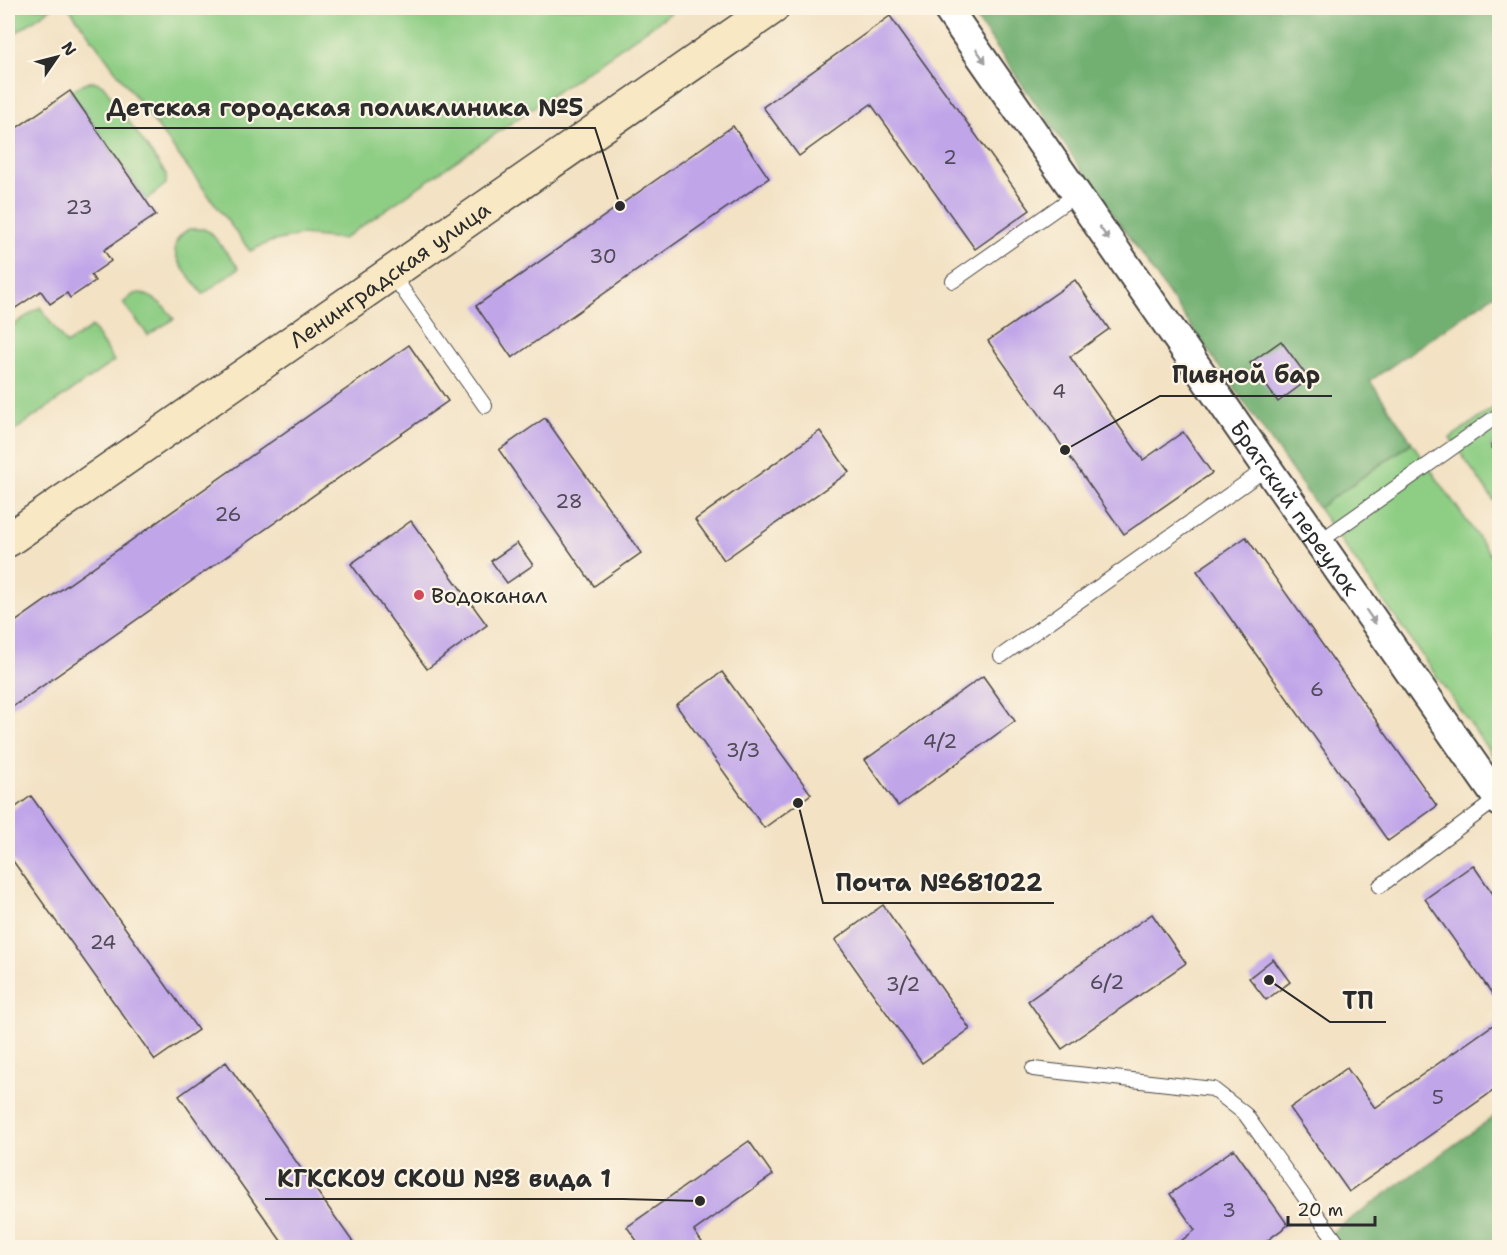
<svg xmlns="http://www.w3.org/2000/svg" width="1507" height="1255" viewBox="0 0 1507 1255" font-family="'Shantell Sans',sans-serif">
	<style>
		.green { fill: #8ecd84; stroke: #5c7c58; stroke-width: 1.5 }
		.forest { fill: #72b072; stroke: #4e6e4e; stroke-width: 1.5 }
		.building { fill: #c0a5e9 }
		.lines { fill: none; stroke-linecap: round; stroke-linejoin: round }
		.lane-casing { stroke: #494642; stroke-width: 16 }
		.street-casing { stroke: #494642; stroke-width: 32 }
		.secondary-casing { stroke: #494642; stroke-width: 36 }
		.lane { stroke: #fff; stroke-width: 14 }
		.street { stroke: #fff; stroke-width: 28 }
		.secondary { stroke: #f8e8c3; stroke-width: 33 }
		.oneway { fill: #a0a0a0 }
		.poi-dot { fill: #d1495b; stroke: #fcf5e5; stroke-width: 2 }
		.labels { text-anchor: middle; dominant-baseline: central; stroke-width: 4.5; stroke-linejoin: round; paint-order: stroke }
		.number-label { font-size: 20px; fill: #504a5a }
		.street-label { font-size: 22px; fill: #2b2b2b; stroke: #fcf5e5 }
		.poi-label { font-size: 22px; fill: #2b2b2b; stroke: #fcf5e5; text-anchor: start }
		.leader { fill: none; stroke: #2b2b2b; stroke-width: 2 }
		.callout-dot { fill: #2b2b2b; stroke: #fcf5e5; stroke-width: 2 }
		.callout-label { font-size: 24px; text-anchor: middle; font-weight: bold; fill: #2b2b2b; stroke: #fcf5e5; stroke-width: 4.5; stroke-linejoin: round; paint-order: stroke }
	</style>
	<rect width="100%" height="100%" fill="#fcf5e5"/>
	<filter id="ink" filterUnits="userSpaceOnUse"><feTurbulence type="fractalNoise" baseFrequency=".0167" numOctaves="2"/><feDisplacementMap in="SourceGraphic" scale="12" xChannelSelector="R" yChannelSelector="G"/><feConvolveMatrix kernelMatrix="1 2 1 2 8 2 1 2 1" color-interpolation-filters="sRGB"/></filter>
	<filter id="wash" filterUnits="userSpaceOnUse"><feTurbulence type="fractalNoise" baseFrequency=".008" numOctaves="4" result="noise"/><feDisplacementMap in="SourceGraphic" scale="24" xChannelSelector="R" yChannelSelector="G"/><feGaussianBlur stdDeviation="1.35" result="paint"/><feColorMatrix in="noise" values="0 0 0 0 0 0 0 0 0 0 0 0 0 0 0 0 0 1.4 0 .05"/><feComposite in="paint" operator="in"/></filter>
	<g filter="url(#wash)">
		<rect width="100%" height="100%" fill="#f3e2c4"/>
		<path class="green" d="M 8,8 L 52,8 L 8,38 Z
			M 69,8 L 678,8 L 343,239 L 301,235 L 270,242 L 250,251 Z
			M 87,82 L 96,82 L 103,85 L 166,174 L 166,184 L 146,200 L 70,91 Z
			M 189,229 L 204,229 L 211,233 L 239,268 L 203,294 C 188,274 157,247 189,229 Z
			M 141,293 C 156,298 165,306 174,319 L 148,335 L 123,303 L 134,294 Z
			M 40,307 L 66,344 L 92,327 L 114,361 L 8,435 L 8,329 Z
			M 1499,404 L 1499,440 L 1491,446 L 1499,459 L 1499,508 L 1450,438 Z
			M 1412,443 L 1499,567 L 1499,765 L 1318,508 Z"/>
		<path class="forest" d="M 969,8 L 1499,8 L 1499,291 L 1370,381 L 1412,442 L 1318,508 Z
			M 1499,1113 L 1499,1247 L 1311,1247 Z"/>
		<g id="blocks">
			<path class="building" d="M 890,16 L 1030,210 L 975,249 L 871,104 L 799,156 L 763,107 Z
				M 70,91 L 156,215 L 104,250 L 111,261 L 91,275 L 95,281 L 70,298 L 67,293 L 50,304 L 41,291 L 8,313 L 8,134 Z
				M 733,126 L 769,178 L 512,358 L 476,306 Z
				M 1075,280 L 1109,329 L 1070,357 L 1143,460 L 1183,432 L 1212,473 L 1124,534 L 988,341 Z
				M 1281,341 L 1309,379 L 1278,402 L 1250,363 Z
				M 409,345 L 448,401 L 8,710 L 8,627 Z
				M 545,418 L 641,553 L 594,586 L 499,450 Z
				M 820,431 L 849,472 L 724,560 L 695,520 Z
				M 1500,440 L 1500,459 L 1491,446 Z
				M 411,521 L 487,625 L 427,669 L 351,564 Z
				M 1246,537 L 1437,806 L 1388,841 L 1197,571 Z
				M 517,543 L 533,565 L 507,583 L 491,561 Z
				M 722,672 L 811,794 L 764,828 L 676,705 Z
				M 983,676 L 1015,721 L 898,806 L 865,760 Z
				M 31,796 L 198,1030 L 155,1060 L 8,854 L 8,813 Z
				M 1473,865 L 1500,904 L 1500,1005 L 1425,899 Z
				M 883,905 L 970,1029 L 922,1063 L 835,940 Z
				M 1152,914 L 1186,963 L 1062,1049 L 1028,1001 Z
				M 1273,959 L 1290,982 L 1266,1000 L 1249,978 Z
				M 1500,1020 L 1500,1086 L 1349,1192 L 1290,1108 L 1347,1068 L 1375,1108 Z
				M 226,1062 L 357,1248 L 286,1248 L 179,1096 Z
				M 749,1141 L 773,1175 L 694,1231 L 706,1248 L 642,1248 L 627,1227 Z
				M 1234,1149 L 1288,1225 L 1257,1248 L 1172,1248 L 1195,1230 L 1170,1194 Z"/>
		</g>
	</g>
	<g filter="url(#ink)">
		<use href="#blocks" fill-opacity="0" stroke="#494642" stroke-width="1.5"/>
		<g class="lines">
			<g class="lane-casing">
				<path id="lane" d="M 391,273 L 485,406
					M 953,281 L 1077,194
					M 1319,542 L 1500,414
					M 1001,656 L 1267,468
					M 1380,886 L 1497,799
					M 1033,1069 L 1213,1089 L 1245,1114 L 1341,1248"/>
			</g>
			<g class="street-casing">
				<g id="street">
					<path id="s1" d="M 947,8 L 1500,802"/>
				</g>
			</g>
			<g class="secondary-casing">
				<g id="secondary">
					<path id="s2" d="M 8,540 L 772,8"/>
				</g>
			</g>
			<use href="#lane" class="lane"/>
			<use href="#street" class="street"/>
			<use href="#secondary" class="secondary"/>
		</g>
		<defs><path id="oneway-solid" d="M-6-.8H1V-3.2L6.5 0L1 3.2V.8H-6Z" transform="scale(1.5)"/></defs>
		<g class="oneway">
			<use href="#oneway-solid" transform="translate(981 56) rotate(55)"/>
			<use href="#oneway-solid" transform="translate(1104 233) rotate(55)"/>
			<use href="#oneway-solid" transform="translate(1371 617) rotate(55)"/>
		</g>
	</g>
	<circle class="poi-dot" cx="419" cy="595" r="6"/>
	<g class="labels">
		<g class="number-label">
			<text x="950" y="157">2</text>
			<text x="79" y="207">23</text>
			<text x="603" y="256">30</text>
			<text x="1059" y="391">4</text>
			<text x="569" y="501">28</text>
			<text x="228" y="514">26</text>
			<text x="1317" y="689">6</text>
			<text x="940" y="741">4/2</text>
			<text x="743" y="750">3/3</text>
			<text x="103" y="942">24</text>
			<text x="1107" y="982">6/2</text>
			<text x="903" y="984">3/2</text>
			<text x="1438" y="1097">5</text>
			<text x="1229" y="1210">3</text>
		</g>
		<g class="street-label">
			<text stroke="none"><textPath href="#s2" startOffset="465">Ленинградская улица</textPath></text>
			<text stroke="none"><textPath href="#s1" startOffset="609">Братский переулок</textPath></text>
		</g>
		<g class="poi-label">
			<text x="431" y="595">Водоканал</text>
		</g>
	</g>
	<path class="leader" d="M620 206L595 128H95M1065 450L1160 396H1332M798 803L823 903H1054M1269 980L1330 1022H1386M700 1201L623 1199H265"/>
	<g class="callout-dot">
		<circle cx="620" cy="206" r="6"/>
		<circle cx="1065" cy="450" r="6"/>
		<circle cx="798" cy="803" r="6"/>
		<circle cx="1269" cy="980" r="6"/>
		<circle cx="700" cy="1201" r="6"/>
	</g>
	<g class="callout-label">
		<text x="345" y="116">Детская городская поликлиника №5</text>
		<text x="1246" y="383">Пивной бар</text>
		<text x="939" y="891">Почта №681022</text>
		<text x="1358" y="1009">ТП</text>
		<text x="444" y="1187">КГКСКОУ СКОШ №8 вида 1</text>
	</g>
	<rect width="1507" height="1255" fill="none" stroke="#fcf5e5" stroke-width="30"/>
	<g transform="translate(57 57) rotate(55)" stroke="#fcf5e5" stroke-width="4.5" paint-order="stroke">
	<path d="M0-4.5L10 22L0 15L-10 22Z" fill="#2b2b2b"/>
	<text y="-9" font-size="16" font-weight="bold" text-anchor="middle" fill="#2b2b2b">N</text>
	</g>
	<path d="M1288 1216v9h87v-9" fill="none" stroke="#2b2b2b" stroke-width="3"/>
	<text x="1297" y="1216" font-size="18" fill="#2b2b2b" stroke="#fcf5e5" stroke-width="4.5" paint-order="stroke">20 m</text>
</svg>
